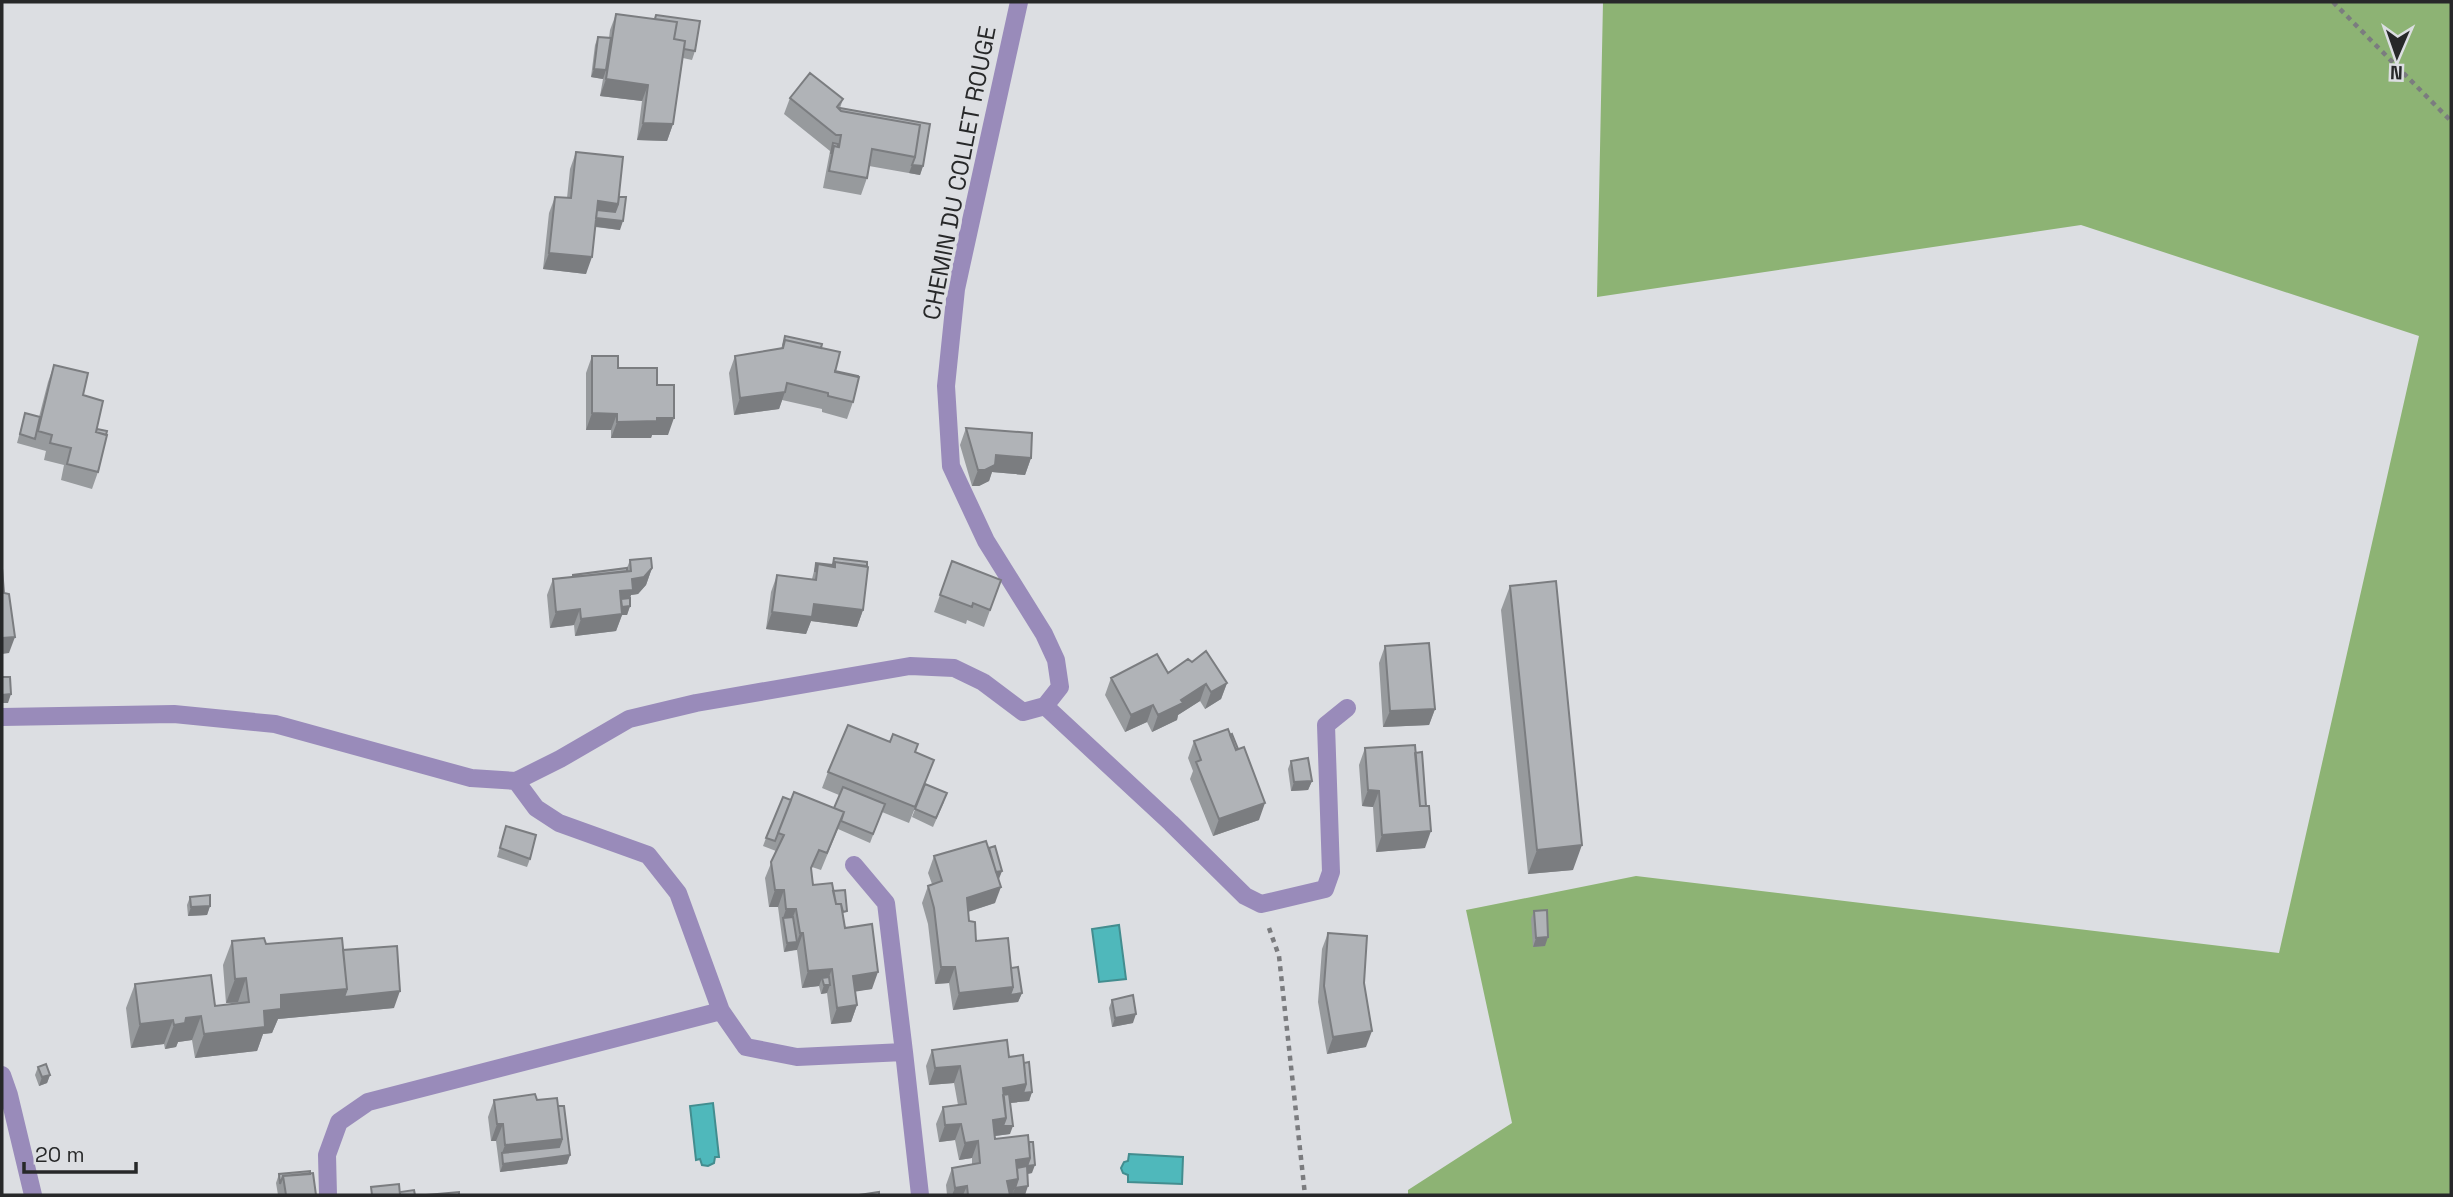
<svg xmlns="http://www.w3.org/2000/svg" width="2453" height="1197" viewBox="0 0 2453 1197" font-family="'Space Grotesk',sans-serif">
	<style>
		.forest { fill: #8db374 }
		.water { fill: #4fb8bb; stroke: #438d8f; stroke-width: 2 }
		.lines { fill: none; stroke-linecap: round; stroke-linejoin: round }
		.path { stroke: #7b7c7f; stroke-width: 4.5; stroke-dasharray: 5 5; stroke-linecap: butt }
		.service { stroke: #998bba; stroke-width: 18 }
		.minor { stroke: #998bba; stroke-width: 18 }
		.wall { fill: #979a9d }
		.shaded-wall { fill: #7b7d80 }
		.building { fill: #b0b3b7; stroke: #7b7d80; stroke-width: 2 }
		.labels { text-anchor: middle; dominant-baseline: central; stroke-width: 7; stroke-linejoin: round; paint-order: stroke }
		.street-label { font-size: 24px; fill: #272829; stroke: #dcdee2 }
	</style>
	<rect width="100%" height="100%" fill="#dcdee2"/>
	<path class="forest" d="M 1603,2 L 2451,2 L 2451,1195 L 1408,1195 L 1408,1190 L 1512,1123 L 1466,910 L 1636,876 L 2279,953 L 2419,336 L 2081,225 L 1597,297 Z"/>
	<path class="water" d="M 1119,925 L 1126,979 L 1099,982 L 1092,929 Z
		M 713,1103 L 719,1157 L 715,1157 L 714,1163 L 708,1166 L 702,1165 L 700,1159 L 696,1160 L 690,1106 Z
		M 1129,1154 L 1183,1157 L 1182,1184 L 1128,1182 L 1128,1175 L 1123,1173 L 1121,1168 L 1124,1162 L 1128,1161 Z"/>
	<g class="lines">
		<path class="path" d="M 2333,2 L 2451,121
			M 1269,928 L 1279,956 L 1305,1195"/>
		<path class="service" d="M 1045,706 L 1171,823 L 1245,896 L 1261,904 L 1325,889 L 1331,872 L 1326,725 L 1347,708"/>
		<path class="minor" d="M 2,717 L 174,714 L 275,724 L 471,778 L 516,781 L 560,759 L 629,719 L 696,703 L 910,666 L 954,668 L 983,682 L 1023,712 L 1045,706 L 1060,687 L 1056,660 L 1044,634 L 986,541 L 951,466 L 946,386 L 956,289 L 1019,2
			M 516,781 L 536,808 L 559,823 L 648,855 L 678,893 L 721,1011 L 746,1047 L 797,1057 L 904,1052 L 920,1195
			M 854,865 L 886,903 L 904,1052
			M 2,1075 L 9,1095 L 33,1195
			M 328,1195 L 327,1155 L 339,1122 L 368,1102 L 721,1011"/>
	</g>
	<path class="wall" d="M 616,14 L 654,19 L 656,15 L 695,51 L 692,60 L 683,58 L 673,124 L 667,141 L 637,140 L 642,101 L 600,96 L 603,79 L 591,77 L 595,45 L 598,37 L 609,38 L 610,30 Z
		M 790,98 L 843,99 L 840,108 L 930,124 L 923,166 L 920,175 L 869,166 L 867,178 L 861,195 L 823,188 L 830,151 L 784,114 Z
		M 576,152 L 619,197 L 620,230 L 595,227 L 586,274 L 543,269 L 549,213 L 555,197 L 567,198 L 570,169 Z
		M 785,336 L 821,348 L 853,402 L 847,419 L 822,412 L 822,409 L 782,400 L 779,409 L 734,415 L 729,373 L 735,356 L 781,349 Z
		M 592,356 L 657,385 L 668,435 L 652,435 L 651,438 L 611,438 L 611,430 L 586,430 L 586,373 Z
		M 54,365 L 83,395 L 97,429 L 98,472 L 92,489 L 61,480 L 64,465 L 44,460 L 46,451 L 17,443 L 25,413 L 39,417 L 48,382 Z
		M 966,428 L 1031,458 L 1025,475 L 992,472 L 989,481 L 979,486 L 972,486 L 960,445 Z
		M 834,558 L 863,610 L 857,627 L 811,621 L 806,634 L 766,629 L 771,592 L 777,575 L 812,579 L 816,563 L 832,565 Z
		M 630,560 L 652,568 L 646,585 L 638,594 L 631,595 L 630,598 L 630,606 L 627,615 L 622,615 L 616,631 L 575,636 L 574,625 L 550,628 L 547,595 L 553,579 L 572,577 L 573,575 L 627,568 Z
		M 952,561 L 1001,580 L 984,627 L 967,620 L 966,624 L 934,612 Z
		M 1510,586 L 1573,870 L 1528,874 L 1501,610 Z
		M 1385,646 L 1435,709 L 1429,725 L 1383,727 L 1379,663 Z
		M 1168,673 L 1227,683 L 1221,699 L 1205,709 L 1200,701 L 1178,715 L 1177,720 L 1152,732 L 1147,722 L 1125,732 L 1105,695 L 1111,678 Z
		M 1194,741 L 1259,820 L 1213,836 L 1190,779 L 1193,771 L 1188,758 Z
		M 890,742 L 934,760 L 909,823 L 882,812 L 870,843 L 838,829 L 821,870 L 812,867 L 811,870 L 813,885 L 833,891 L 844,919 L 845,928 L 872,989 L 855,991 L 857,1005 L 851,1022 L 831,1024 L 827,993 L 821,994 L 819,986 L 802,988 L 797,950 L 784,952 L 778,907 L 769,907 L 765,878 L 776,851 L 763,846 L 766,838 L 791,800 L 834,808 L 839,795 L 822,788 L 828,772 Z
		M 1365,748 L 1425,848 L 1376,852 L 1373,807 L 1362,806 L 1359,765 Z
		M 1291,761 L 1312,781 L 1308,790 L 1291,791 L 1288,769 Z
		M 925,784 L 944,802 L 933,827 L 912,817 Z
		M 506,826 L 530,859 L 527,867 L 497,857 Z
		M 989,848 L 1002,871 L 998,879 L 995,903 L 968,912 L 969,921 L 976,941 L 1011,968 L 1022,993 L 1018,1002 L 953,1010 L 949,983 L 935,984 L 928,924 L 922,903 L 928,886 L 932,884 L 928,873 L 934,856 Z
		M 190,897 L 210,906 L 207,915 L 188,916 L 187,905 Z
		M 1534,911 L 1545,946 L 1533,947 L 1531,919 Z
		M 1328,933 L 1364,983 L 1366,1047 L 1327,1054 L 1318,1002 L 1322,949 Z
		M 232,941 L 343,950 L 394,1008 L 278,1019 L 272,1033 L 263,1034 L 257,1051 L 195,1058 L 192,1040 L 178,1042 L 176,1047 L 165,1049 L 164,1044 L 131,1048 L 126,1008 L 135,984 L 215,1006 L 238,1003 L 226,1003 L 223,965 Z
		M 1112,1000 L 1133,1023 L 1112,1027 L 1109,1008 Z
		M 932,1050 L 1009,1057 L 1024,1063 L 1032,1092 L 1029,1101 L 1010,1103 L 1010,1134 L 995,1136 L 995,1139 L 1032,1173 L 1028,1174 L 1025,1195 L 947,1195 L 946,1185 L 952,1168 L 972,1164 L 972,1158 L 959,1160 L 955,1140 L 939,1142 L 936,1124 L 943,1107 L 958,1105 L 954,1083 L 929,1085 L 926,1066 Z
		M 38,1067 L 50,1075 L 47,1083 L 39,1086 L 35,1075 Z
		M 494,1100 L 537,1100 L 558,1106 L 570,1155 L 567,1164 L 500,1172 L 496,1141 L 491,1141 L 488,1117 Z
		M 279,1174 L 316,1195 L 278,1195 L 276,1183 Z"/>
	<path class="shaded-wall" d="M 594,69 L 606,70 L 603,79 L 591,77 Z
		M 606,79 L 648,85 L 642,101 L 600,96 Z
		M 643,123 L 673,124 L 667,141 L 637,140 Z
		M 912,165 L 923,166 L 920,175 L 909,173 Z
		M 598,201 L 618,204 L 623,221 L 620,230 L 591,226 Z
		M 549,253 L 592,257 L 586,274 L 543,269 Z
		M 785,392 L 779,409 L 734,415 L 740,398 Z
		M 592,413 L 617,414 L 611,430 L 586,430 Z
		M 657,418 L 674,418 L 668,435 L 652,435 L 651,438 L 611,438 L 617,422 Z
		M 996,455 L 1031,458 L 1025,475 L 992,472 L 989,481 L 979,486 L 972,486 L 978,470 Z
		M 652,568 L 646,585 L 638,594 L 631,595 L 627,607 L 618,608 L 620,591 L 632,579 Z
		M 814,604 L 863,610 L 857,627 L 811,621 L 806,634 L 766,629 L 772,612 Z
		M 630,606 L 627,615 L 622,615 L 616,631 L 575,636 L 581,619 L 618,608 Z
		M 580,609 L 574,625 L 550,628 L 556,612 Z
		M 15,637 L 9,653 L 2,654 L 2,638 Z
		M 1227,683 L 1221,699 L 1205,709 L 1211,692 Z
		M 1206,684 L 1200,701 L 1178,715 L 1177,720 L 1152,732 L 1158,715 Z
		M 11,694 L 8,703 L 2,703 L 2,695 Z
		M 1153,705 L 1147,722 L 1125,732 L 1131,715 Z
		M 1435,709 L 1429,725 L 1383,727 L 1390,711 Z
		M 1312,781 L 1308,790 L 1291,791 L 1294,782 Z
		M 1368,790 L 1379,791 L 1373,807 L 1362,806 Z
		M 1265,803 L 1259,820 L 1213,836 L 1219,819 Z
		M 1431,831 L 1425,848 L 1376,852 L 1382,835 Z
		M 1582,845 L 1573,870 L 1528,874 L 1537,850 Z
		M 1002,871 L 999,879 L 988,883 L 991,874 Z
		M 1001,887 L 995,903 L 961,914 L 967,898 Z
		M 775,890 L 784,890 L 778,907 L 769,907 Z
		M 210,906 L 207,915 L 188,916 L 191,907 Z
		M 786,909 L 796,909 L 790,925 L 783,918 Z
		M 800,933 L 803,933 L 797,950 L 794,950 Z
		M 1548,937 L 1545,946 L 1533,947 L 1536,938 Z
		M 797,942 L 794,950 L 784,952 L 787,943 Z
		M 941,967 L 955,967 L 949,983 L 935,984 Z
		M 832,969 L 826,985 L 830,985 L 827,993 L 821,994 L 824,985 L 822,978 L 819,986 L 802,988 L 808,971 Z
		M 878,972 L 872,989 L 847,993 L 853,976 Z
		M 246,978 L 238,1002 L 226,1003 L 235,979 Z
		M 1013,987 L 1007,1003 L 953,1010 L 959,993 Z
		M 347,989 L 400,991 L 394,1008 L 278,1019 L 272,1033 L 263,1034 L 257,1051 L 195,1058 L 204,1034 L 264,1011 L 281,995 Z
		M 1022,993 L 1018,1002 L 1007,1003 L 1010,995 Z
		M 857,1005 L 851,1022 L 831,1024 L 837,1008 Z
		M 1136,1014 L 1133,1023 L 1112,1027 L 1115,1018 Z
		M 201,1016 L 192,1040 L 178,1042 L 176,1047 L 165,1049 L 174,1025 L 186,1018 Z
		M 173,1020 L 164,1044 L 131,1048 L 140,1024 Z
		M 1372,1031 L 1366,1047 L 1327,1054 L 1333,1037 Z
		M 960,1066 L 954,1083 L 929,1085 L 935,1068 Z
		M 50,1075 L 47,1083 L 39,1086 L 42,1077 Z
		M 1026,1084 L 1032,1092 L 1029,1101 L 1000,1104 L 1003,1088 Z
		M 1006,1118 L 1013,1126 L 1010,1134 L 987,1137 L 993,1120 Z
		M 497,1124 L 503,1124 L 496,1141 L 491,1141 Z
		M 961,1124 L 955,1140 L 939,1142 L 945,1125 Z
		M 562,1139 L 556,1155 L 502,1153 L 505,1145 Z
		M 978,1141 L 972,1158 L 959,1160 L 965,1143 Z
		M 570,1155 L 567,1164 L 500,1172 L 503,1164 Z
		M 1030,1158 L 1035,1165 L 1032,1173 L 1014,1176 L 1016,1160 Z
		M 1018,1179 L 1012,1195 L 1002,1195 L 1007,1181 Z
		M 967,1186 L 963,1195 L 952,1195 L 955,1188 Z
		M 1028,1186 L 1025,1195 L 1012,1195 L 1015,1188 Z"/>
	<path class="building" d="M 616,14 L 677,22 L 674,39 L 685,41 L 673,124 L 643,123 L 648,85 L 606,79 Z
		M 656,15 L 700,21 L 695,51 L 684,49 L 685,41 L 674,39 L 677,22 L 655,19 Z
		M 598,37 L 611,38 L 606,70 L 594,69 Z
		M 810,73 L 843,99 L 837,107 L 841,111 L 920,125 L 915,157 L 872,149 L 867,178 L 829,171 L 834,146 L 839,147 L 841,135 L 836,135 L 790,98 Z
		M 840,108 L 930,124 L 923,166 L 912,165 L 915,157 L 920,125 L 841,111 L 839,109 Z
		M 833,143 L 838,144 L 838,147 L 834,146 L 831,154 Z
		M 576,152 L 623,157 L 618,204 L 598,201 L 592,257 L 549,253 L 555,197 L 571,198 Z
		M 619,197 L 626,197 L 623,221 L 596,218 L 597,210 L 615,212 L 618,204 Z
		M 785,336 L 822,344 L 821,348 L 785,340 L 783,346 Z
		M 785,340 L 840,352 L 835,372 L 859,377 L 853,402 L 828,396 L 828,393 L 787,383 L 785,392 L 740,398 L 735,356 L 783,348 Z
		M 592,356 L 618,356 L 618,368 L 657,368 L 657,385 L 674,385 L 674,418 L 657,418 L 657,421 L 617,422 L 617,414 L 592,413 Z
		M 54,365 L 88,373 L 83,395 L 103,401 L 96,432 L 107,435 L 98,472 L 67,464 L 71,448 L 50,443 L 52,435 L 38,431 Z
		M 835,371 L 858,376 L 858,377 L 835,372 Z
		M 25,413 L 40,417 L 35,439 L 20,434 Z
		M 966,428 L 1032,433 L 1031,458 L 996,455 L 995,465 L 985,470 L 978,470 Z
		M 97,429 L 107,431 L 106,435 L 96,432 Z
		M 651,558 L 652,568 L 644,577 L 632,579 L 633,590 L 620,591 L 622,614 L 581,619 L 580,609 L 556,612 L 553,579 L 631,571 L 630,560 Z
		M 834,558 L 867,562 L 867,566 L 835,562 L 834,567 L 818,564 L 815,572 L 816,563 L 833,565 Z
		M 952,561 L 1001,580 L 990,610 L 973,603 L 972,607 L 940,595 Z
		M 835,562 L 868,567 L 863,610 L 814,604 L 812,617 L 772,612 L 777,575 L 816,580 L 818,564 L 835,567 Z
		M 2,568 L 4,593 L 9,594 L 15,637 L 2,638 Z
		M 627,568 L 627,571 L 573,577 L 573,575 Z
		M 1556,581 L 1582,845 L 1537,850 L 1510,586 Z
		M 630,598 L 630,606 L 622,607 L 621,599 Z
		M 1429,643 L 1435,709 L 1390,711 L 1385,646 Z
		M 1206,651 L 1227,683 L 1211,692 L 1206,684 L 1181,700 L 1183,703 L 1158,715 L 1153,705 L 1131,715 L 1111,678 L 1157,654 L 1168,673 L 1188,659 L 1192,662 Z
		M 2,677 L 10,677 L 11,694 L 2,695 Z
		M 848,725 L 890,742 L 893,734 L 918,744 L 915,752 L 934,760 L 915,807 L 828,772 Z
		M 1228,729 L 1236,750 L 1244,747 L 1265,803 L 1219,819 L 1196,762 L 1201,760 L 1194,741 Z
		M 1232,734 L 1238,749 L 1236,750 L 1230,735 Z
		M 1415,745 L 1420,806 L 1429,806 L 1431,831 L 1382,835 L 1379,791 L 1368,790 L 1365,748 Z
		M 1422,752 L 1426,806 L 1420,806 L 1415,753 Z
		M 1308,758 L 1312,781 L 1294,782 L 1291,761 Z
		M 925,784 L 947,793 L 936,818 L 915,809 Z
		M 843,787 L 885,804 L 873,834 L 841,821 L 844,812 L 834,808 Z
		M 794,792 L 844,812 L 827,853 L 819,850 L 811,868 L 813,885 L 832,883 L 836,904 L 841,904 L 845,928 L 872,924 L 878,972 L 853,976 L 857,1005 L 837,1008 L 832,969 L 808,971 L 803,933 L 800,933 L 796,909 L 786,909 L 784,890 L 775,890 L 771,862 L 784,835 L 778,833 Z
		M 783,797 L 791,800 L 775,841 L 766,838 Z
		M 506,826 L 536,835 L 530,859 L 500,848 Z
		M 986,841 L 1001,887 L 967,898 L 969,921 L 975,922 L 976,941 L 1008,938 L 1013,987 L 959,993 L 955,967 L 941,967 L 934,908 L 928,886 L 942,881 L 934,856 Z
		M 995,846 L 1002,871 L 996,872 L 989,848 Z
		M 845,890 L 847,911 L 843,912 L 841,904 L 836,904 L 833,891 Z
		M 210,895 L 210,906 L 191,907 L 190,897 Z
		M 1547,910 L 1548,937 L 1536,938 L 1534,911 Z
		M 793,917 L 797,942 L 787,943 L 783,918 Z
		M 1328,933 L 1367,936 L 1364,983 L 1372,1031 L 1333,1037 L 1324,986 Z
		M 264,938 L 266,944 L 342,938 L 347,989 L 281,995 L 281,1009 L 264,1011 L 265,1027 L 204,1034 L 201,1016 L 186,1018 L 185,1023 L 174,1025 L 173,1020 L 140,1024 L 135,984 L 211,975 L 215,1006 L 249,1002 L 246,978 L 235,979 L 232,941 Z
		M 397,946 L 400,991 L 344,997 L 347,989 L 343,950 Z
		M 1018,967 L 1022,993 L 1010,995 L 1013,987 L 1011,968 Z
		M 829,977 L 830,985 L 824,985 L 822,978 Z
		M 1133,995 L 1136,1014 L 1115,1018 L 1112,1000 Z
		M 1007,1040 L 1009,1057 L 1023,1055 L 1026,1084 L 1003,1088 L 1006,1118 L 993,1120 L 995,1139 L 1028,1135 L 1030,1158 L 1016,1160 L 1018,1179 L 1007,1181 L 1010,1195 L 968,1195 L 967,1186 L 955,1188 L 952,1168 L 980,1163 L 978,1141 L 965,1143 L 961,1124 L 945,1125 L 943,1107 L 966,1104 L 960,1066 L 935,1068 L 932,1050 Z
		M 1029,1062 L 1032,1092 L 1023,1093 L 1026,1084 L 1024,1063 Z
		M 46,1064 L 50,1075 L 42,1077 L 38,1067 Z
		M 535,1094 L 537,1100 L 557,1098 L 562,1139 L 505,1145 L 503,1124 L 497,1124 L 494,1100 Z
		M 1009,1094 L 1013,1126 L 1003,1126 L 1006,1118 L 1003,1095 Z
		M 558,1106 L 564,1106 L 570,1155 L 503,1164 L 502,1153 L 559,1147 L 562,1139 Z
		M 1029,1142 L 1033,1142 L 1035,1165 L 1027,1166 L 1030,1158 Z
		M 1027,1166 L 1028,1186 L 1015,1188 L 1018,1179 L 1017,1168 Z
		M 310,1171 L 310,1174 L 283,1176 L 280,1184 L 279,1174 Z
		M 313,1173 L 316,1195 L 286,1195 L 283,1176 Z
		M 399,1184 L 400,1195 L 372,1195 L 371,1187 Z
		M 414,1190 L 415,1195 L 400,1195 L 400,1192 Z
		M 459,1192 L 459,1195 L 426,1195 Z
		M 879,1192 L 879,1195 L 859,1195 Z"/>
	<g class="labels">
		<g class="street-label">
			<text transform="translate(959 173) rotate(-79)">CHEMIN DU COLLET ROUGE</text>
		</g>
	</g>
	<rect width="2453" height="1197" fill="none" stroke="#272829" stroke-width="7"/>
	<g transform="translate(2397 56) rotate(182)" stroke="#dcdee2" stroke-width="5" paint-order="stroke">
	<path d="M0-5L12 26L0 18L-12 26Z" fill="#272829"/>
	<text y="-10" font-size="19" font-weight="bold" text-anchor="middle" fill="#272829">N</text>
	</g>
	<path d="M24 1162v10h112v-10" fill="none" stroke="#272829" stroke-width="3.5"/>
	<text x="35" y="1162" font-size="21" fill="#272829" stroke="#dcdee2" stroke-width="5" paint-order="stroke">20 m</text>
</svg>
